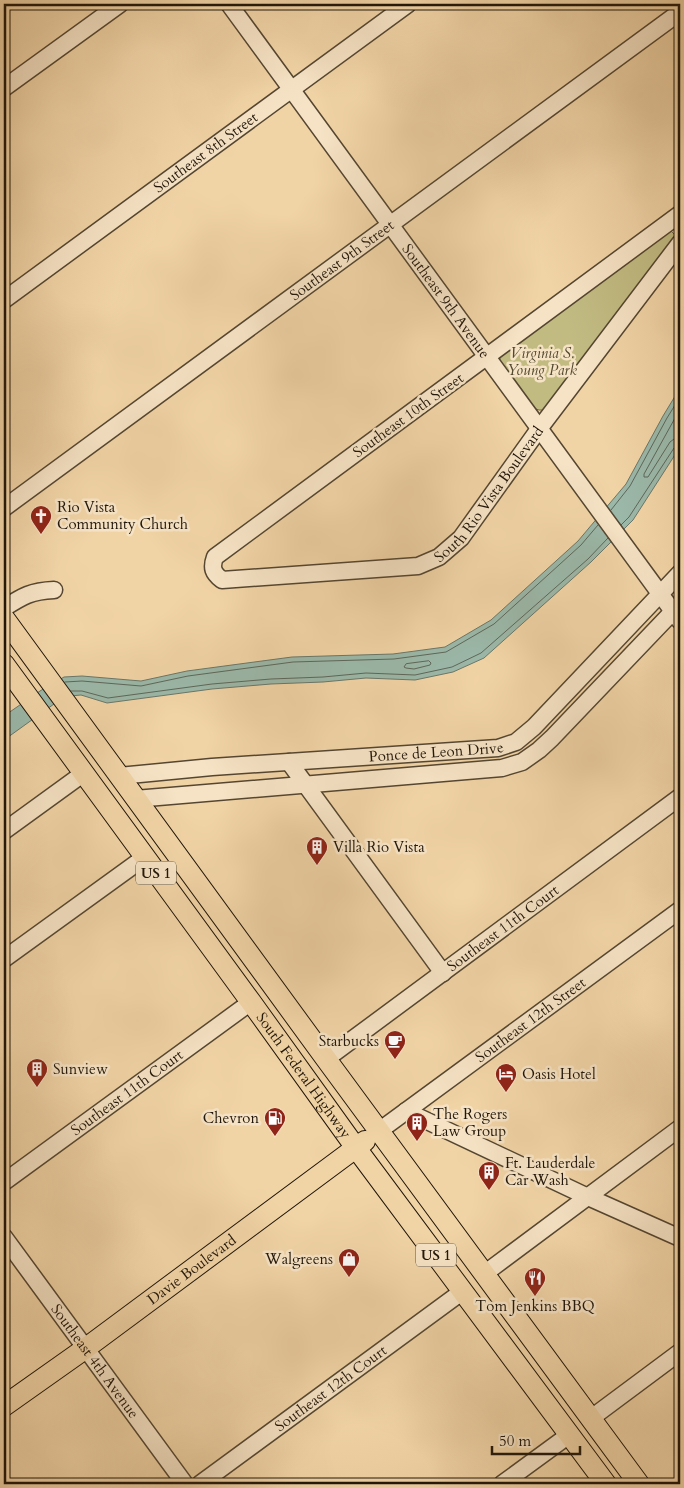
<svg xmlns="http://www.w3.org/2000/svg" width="684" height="1488" viewBox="0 0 684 1488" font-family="Cardo,serif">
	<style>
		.green { fill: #c1bb82; stroke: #716846 }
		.water { fill: #9bb8a9; stroke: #6a7769 }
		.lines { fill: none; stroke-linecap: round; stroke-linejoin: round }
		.shore { stroke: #5e675a; stroke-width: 1 }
		.minor-casing { stroke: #554631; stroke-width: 19 }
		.major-casing { stroke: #21160a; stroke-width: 22 }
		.minor { stroke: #f6e3c5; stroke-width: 16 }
		.major { stroke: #f1d4a6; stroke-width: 20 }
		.labels { text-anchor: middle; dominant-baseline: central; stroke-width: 5; stroke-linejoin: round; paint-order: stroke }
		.shield { fill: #f6e3c5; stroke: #615442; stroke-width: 1 }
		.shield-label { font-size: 14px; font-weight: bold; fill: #21160a }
		.street-label { font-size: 15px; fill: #21160a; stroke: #f6e3c5 }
		.park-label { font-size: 15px; font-style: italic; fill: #51482e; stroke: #f6e3c5 }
		.poi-label { font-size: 15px; fill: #21160a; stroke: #f6e3c5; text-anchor: start }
	</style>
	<rect width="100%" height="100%" fill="#f1d4a6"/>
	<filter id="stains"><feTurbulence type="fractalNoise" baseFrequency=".004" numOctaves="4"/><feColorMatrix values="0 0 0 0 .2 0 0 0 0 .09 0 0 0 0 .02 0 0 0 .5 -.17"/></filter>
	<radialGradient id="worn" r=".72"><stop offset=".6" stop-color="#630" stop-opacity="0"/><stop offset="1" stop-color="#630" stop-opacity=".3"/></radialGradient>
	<path class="green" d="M 670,230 L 676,236 L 675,242 L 546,410 L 539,410 L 533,408 L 499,363 L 501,353 Z"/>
	<path class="water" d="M 680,388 L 680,447 L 633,520 L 591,562 L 484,658 L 453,672 L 415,680 L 366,678 L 323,682 L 271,684 L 212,689 L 107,703 L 81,695 L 70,696 L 54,704 L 4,740 L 4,716 L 40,691 L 64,677 L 82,676 L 141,681 L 187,671 L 292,657 L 393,654 L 445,647 L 491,620 L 578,541 L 626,484 L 663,416 Z"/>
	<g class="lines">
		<path class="shore" d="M 680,409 L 644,474 L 644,477 L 648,477 L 670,442 L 674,439 L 680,439
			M 611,510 L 630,486 L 667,418 L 680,397
			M 621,525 L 629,517 L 674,448 L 677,445 L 680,445
			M 429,661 L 431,663 L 430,665 L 414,669 L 406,668 L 404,667 L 406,664 Z
			M 65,682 L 82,681 L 141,686 L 188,676 L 293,662 L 394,659 L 446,652 L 494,624 L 581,545 L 598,525
			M 71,691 L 82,691 L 108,698 L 212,684 L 271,679 L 323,677 L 366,673 L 415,675 L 452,667 L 481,653 L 588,559 L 608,538"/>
		<g class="minor-casing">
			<g id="minor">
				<path id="s1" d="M 229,4 L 680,621"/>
				<path d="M 4,88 L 120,4"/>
				<path id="s2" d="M 680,214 L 215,557 C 211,568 213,573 222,580 L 418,566 L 439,557 L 461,538 L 539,429 L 680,243"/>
				<path id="s3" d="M 4,300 L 408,4"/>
				<path id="s4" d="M 4,508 L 680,12"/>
				<path d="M 4,608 C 23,596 31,591 54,590"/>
				<path d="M 289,762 L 443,973"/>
				<path id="s5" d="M 119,776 L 212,767 L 498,748 L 516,742 L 534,727 L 680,573"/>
				<path d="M 135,799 L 502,768 L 522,762 L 539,750 L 552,738 L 680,604"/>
				<path d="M 4,831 L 84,773"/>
				<path d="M 4,959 L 145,857"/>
				<path id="s6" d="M 326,1059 L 680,797"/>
				<path d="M 406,1111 L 588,1197 L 680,1238"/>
				<path id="s7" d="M 379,1131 L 680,910"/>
				<path id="s8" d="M 4,1182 L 251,1002"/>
				<path id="s9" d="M 4,1237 L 185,1484"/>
				<path d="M 484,1274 L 680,1128"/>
				<path d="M 590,1419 L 680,1352"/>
				<path id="s10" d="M 200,1484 L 463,1291"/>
				<path d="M 502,1484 L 569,1435"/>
			</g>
		</g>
		<g class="major-casing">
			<g id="major">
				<path d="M 4,618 L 326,1059 L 639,1484"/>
				<path id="s11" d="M 4,664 L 251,1002 L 356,1148 L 606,1484"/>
				<path id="s12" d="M 4,1406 L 86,1348 L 365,1141"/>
			</g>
		</g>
		<use href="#minor" class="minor"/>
		<use href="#major" class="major"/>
	</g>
	<defs>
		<g id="church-pin" transform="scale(1.125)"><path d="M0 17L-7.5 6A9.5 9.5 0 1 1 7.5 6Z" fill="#8f2418" stroke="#f6e3c5"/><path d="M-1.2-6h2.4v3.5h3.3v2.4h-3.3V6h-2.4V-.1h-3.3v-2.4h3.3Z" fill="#fff"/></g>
		<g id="building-pin" transform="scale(1.125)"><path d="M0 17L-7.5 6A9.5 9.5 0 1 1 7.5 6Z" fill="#8f2418" stroke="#f6e3c5"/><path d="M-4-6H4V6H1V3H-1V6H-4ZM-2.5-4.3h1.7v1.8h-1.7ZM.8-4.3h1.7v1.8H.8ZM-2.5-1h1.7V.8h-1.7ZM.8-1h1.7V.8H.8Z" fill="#fff"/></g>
		<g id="cafe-pin" transform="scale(1.125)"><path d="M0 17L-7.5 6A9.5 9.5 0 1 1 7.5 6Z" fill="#8f2418" stroke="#f6e3c5"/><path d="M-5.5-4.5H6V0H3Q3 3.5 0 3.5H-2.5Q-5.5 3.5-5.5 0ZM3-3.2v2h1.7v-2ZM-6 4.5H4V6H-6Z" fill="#fff"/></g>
		<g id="hotel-pin" transform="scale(1.125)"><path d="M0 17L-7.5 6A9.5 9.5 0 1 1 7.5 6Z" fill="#8f2418" stroke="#f6e3c5"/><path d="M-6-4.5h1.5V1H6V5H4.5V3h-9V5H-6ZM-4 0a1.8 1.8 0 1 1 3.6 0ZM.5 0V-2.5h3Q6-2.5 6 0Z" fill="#fff"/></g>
		<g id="fuel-pin" transform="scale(1.125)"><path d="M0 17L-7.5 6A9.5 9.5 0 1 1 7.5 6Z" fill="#8f2418" stroke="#f6e3c5"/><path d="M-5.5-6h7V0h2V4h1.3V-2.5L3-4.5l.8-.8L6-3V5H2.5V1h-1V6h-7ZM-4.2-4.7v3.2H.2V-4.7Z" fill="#fff"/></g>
		<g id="shop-pin" transform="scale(1.125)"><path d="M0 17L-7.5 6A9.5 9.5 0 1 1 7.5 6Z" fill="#8f2418" stroke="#f6e3c5"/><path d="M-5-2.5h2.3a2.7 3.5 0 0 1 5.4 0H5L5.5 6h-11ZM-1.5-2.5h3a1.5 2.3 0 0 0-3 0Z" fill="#fff"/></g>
		<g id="restaurant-pin" transform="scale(1.125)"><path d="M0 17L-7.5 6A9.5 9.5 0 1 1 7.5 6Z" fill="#8f2418" stroke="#f6e3c5"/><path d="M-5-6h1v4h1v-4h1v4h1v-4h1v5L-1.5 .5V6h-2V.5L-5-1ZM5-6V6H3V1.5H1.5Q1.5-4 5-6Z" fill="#fff"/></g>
	</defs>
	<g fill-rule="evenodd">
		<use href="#church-pin" x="41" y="516"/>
		<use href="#building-pin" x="317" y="847"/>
		<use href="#cafe-pin" x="395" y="1041"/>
		<use href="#building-pin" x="37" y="1069"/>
		<use href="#hotel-pin" x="506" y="1074"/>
		<use href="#fuel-pin" x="275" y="1118"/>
		<use href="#building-pin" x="417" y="1123"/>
		<use href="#building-pin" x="489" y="1172"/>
		<use href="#shop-pin" x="349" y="1259"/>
		<use href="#restaurant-pin" x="535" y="1278"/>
	</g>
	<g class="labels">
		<g class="shield">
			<rect x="136" y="861.5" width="40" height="23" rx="4"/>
			<rect x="416" y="1243.5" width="40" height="23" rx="4"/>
		</g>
		<g class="shield-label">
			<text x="156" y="873">US 1</text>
			<text x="436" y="1255">US 1</text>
		</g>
		<g class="street-label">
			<text stroke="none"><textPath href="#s3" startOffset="250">Southeast 8th Street</textPath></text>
			<text stroke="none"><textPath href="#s4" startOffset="419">Southeast 9th Street</textPath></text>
			<text stroke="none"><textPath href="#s1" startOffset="368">Southeast 9th Avenue</textPath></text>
			<text transform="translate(408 415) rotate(-36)">Southeast 10th Street</text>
			<text stroke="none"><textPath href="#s2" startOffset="904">South Rio Vista Boulevard</textPath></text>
			<text stroke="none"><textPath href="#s5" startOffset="318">Ponce de Leon Drive</textPath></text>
			<text stroke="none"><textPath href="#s6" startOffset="220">Southeast 11th Court</textPath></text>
			<text stroke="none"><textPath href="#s7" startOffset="188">Southeast 12th Street</textPath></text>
			<text stroke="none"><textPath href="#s11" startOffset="509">South Federal Highway</textPath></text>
			<text stroke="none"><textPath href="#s8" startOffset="152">Southeast 11th Court</textPath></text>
			<text stroke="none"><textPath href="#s12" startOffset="232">Davie Boulevard</textPath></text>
			<text stroke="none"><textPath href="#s9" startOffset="154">Southeast 4th Avenue</textPath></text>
			<text stroke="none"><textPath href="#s10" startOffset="162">Southeast 12th Court</textPath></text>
		</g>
		<g class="park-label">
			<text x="542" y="353">Virginia S.<tspan x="542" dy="17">Young Park</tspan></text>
		</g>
		<g class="poi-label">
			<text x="57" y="507">Rio Vista<tspan x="57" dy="17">Community Church</tspan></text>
			<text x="333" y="847">Villa Rio Vista</text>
			<text x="379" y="1041" text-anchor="end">Starbucks</text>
			<text x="53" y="1069">Sunview</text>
			<text x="522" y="1074">Oasis Hotel</text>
			<text x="433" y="1114">The Rogers<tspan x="433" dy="17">Law Group</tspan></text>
			<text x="259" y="1118" text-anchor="end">Chevron</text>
			<text x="505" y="1163">Ft. Lauderdale<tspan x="505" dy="17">Car Wash</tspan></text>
			<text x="333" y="1259" text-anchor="end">Walgreens</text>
			<text x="535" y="1306" text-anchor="middle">Tom Jenkins BBQ</text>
		</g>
	</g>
	<rect width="684" height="1488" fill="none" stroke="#f1d4a6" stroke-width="20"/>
	<rect x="5" y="5" width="674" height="1478" fill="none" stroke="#21160a" stroke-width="2.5"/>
	<rect x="10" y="10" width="664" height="1468" fill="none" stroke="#21160a"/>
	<path d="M492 1446v8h88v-8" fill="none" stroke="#21160a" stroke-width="2.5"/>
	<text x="499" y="1446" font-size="15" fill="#21160a" stroke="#f6e3c5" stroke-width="4" paint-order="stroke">50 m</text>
	<rect width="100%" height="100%" filter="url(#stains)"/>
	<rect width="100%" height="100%" fill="url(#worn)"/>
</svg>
